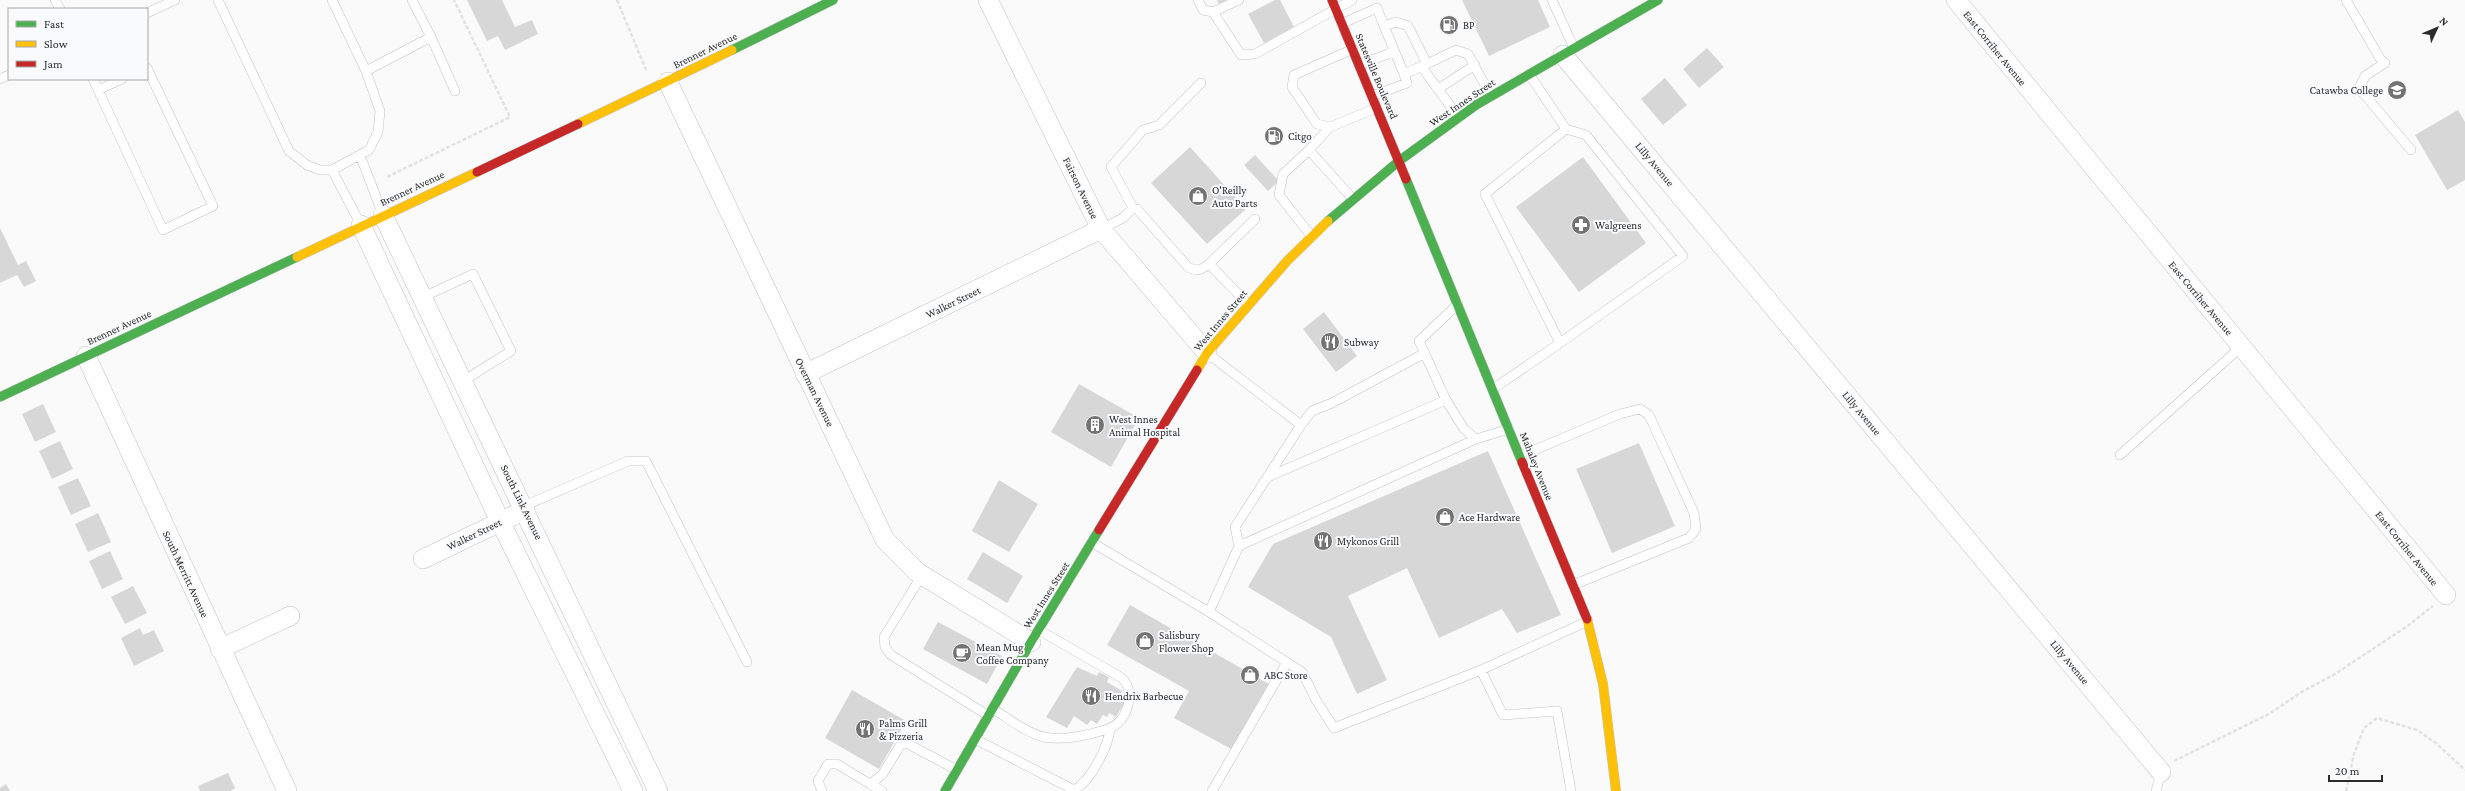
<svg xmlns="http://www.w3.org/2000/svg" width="2465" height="791" viewBox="0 0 2465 791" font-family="'Crimson Pro',serif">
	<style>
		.building { fill: #d8d7d8 }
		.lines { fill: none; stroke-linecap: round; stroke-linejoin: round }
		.lane-casing { stroke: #c1c2c2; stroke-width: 10 }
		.street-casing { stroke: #c1c2c2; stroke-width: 20 }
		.fast-casing { stroke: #c1c2c2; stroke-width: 10 }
		.slow-casing { stroke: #c1c2c2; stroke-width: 10 }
		.jam-casing { stroke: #c1c2c2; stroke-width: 10 }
		.path { stroke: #e2e2e2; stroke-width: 2.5; stroke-dasharray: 4 2; stroke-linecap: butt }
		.lane { stroke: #fefefe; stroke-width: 9 }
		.street { stroke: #fefefe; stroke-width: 19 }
		.fast { stroke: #4caf50; stroke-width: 9 }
		.slow { stroke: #ffc107; stroke-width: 9 }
		.jam { stroke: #c62828; stroke-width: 9 }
		.labels { text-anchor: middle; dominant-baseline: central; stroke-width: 4; stroke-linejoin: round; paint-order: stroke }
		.poi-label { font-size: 11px; fill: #2a2b2b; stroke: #f9fafc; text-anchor: start }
		.street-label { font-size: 11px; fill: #2a2b2b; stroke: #f9fafc }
	</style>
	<rect width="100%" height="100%" fill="#fafafb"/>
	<path class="building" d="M 467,0 L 502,0 L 515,27 L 532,20 L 538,34 L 505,50 L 498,36 L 487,41 Z
		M 1217,0 L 1227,0 L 1219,4 Z
		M 1275,0 L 1280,0 L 1294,27 L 1264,43 L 1248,14 Z
		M 1462,0 L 1538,0 L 1550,27 L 1489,56 Z
		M 1707,48 L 1724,67 L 1699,88 L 1683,69 Z
		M 1665,78 L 1687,105 L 1663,125 L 1641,99 Z
		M 2458,110 L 2465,122 L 2465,180 L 2447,190 L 2415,135 Z
		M 1190,147 L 1246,209 L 1207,244 L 1151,183 Z
		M 1255,155 L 1279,181 L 1268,191 L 1244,165 Z
		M 1583,157 L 1646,243 L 1579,292 L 1516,207 Z
		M 0,228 L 18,265 L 26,261 L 36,281 L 24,287 L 17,275 L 0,283 Z
		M 1324,312 L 1357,356 L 1336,372 L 1303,329 Z
		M 1079,384 L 1139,418 L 1111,467 L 1051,432 Z
		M 43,404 L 56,432 L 35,442 L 22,414 Z
		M 60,441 L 73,469 L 52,479 L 39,451 Z
		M 1639,443 L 1675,526 L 1612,553 L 1576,469 Z
		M 1488,451 L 1561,615 L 1517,633 L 1502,609 L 1439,638 L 1407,568 L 1348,596 L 1387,680 L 1357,694 L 1331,637 L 1248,587 L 1273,544 Z
		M 78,478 L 91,506 L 71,515 L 58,487 Z
		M 999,480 L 1038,504 L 1009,552 L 972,531 Z
		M 98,513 L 111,542 L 88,552 L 75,524 Z
		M 110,551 L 123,579 L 102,589 L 89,561 Z
		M 983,552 L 1023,576 L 1007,603 L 967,579 Z
		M 133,586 L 147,613 L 125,624 L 111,597 Z
		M 1130,605 L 1269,684 L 1233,750 L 1174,718 L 1189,691 L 1107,645 Z
		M 938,622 L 1002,656 L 987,684 L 923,649 Z
		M 140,628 L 143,635 L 154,630 L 164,651 L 134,666 L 121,638 Z
		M 1077,667 L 1097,676 L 1099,672 L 1109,677 L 1107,682 L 1122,691 L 1120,694 L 1127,698 L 1116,717 L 1109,713 L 1107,717 L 1103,715 L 1097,724 L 1091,720 L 1087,725 L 1074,716 L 1067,728 L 1046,717 Z
		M 852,690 L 906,721 L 879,769 L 825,738 Z
		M 228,773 L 235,788 L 230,791 L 200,791 L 198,786 Z
		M 6,784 L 10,791 L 0,791 L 0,788 Z"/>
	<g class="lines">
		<g class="lane-casing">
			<path id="lane" d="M 55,0 L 60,9
				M 218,0 L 289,151 L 307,165 L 320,170 L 332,170 L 369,150 L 378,132 L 380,111 L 366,71 L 332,0
				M 1198,0 L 1203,10 L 1213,12 L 1239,0
				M 1552,0 L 1574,48
				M 2346,0 L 2381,60 L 2385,63 L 2365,76 L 2359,88 L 2411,150
				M 1213,12 L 1241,55 L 1255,54 L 1352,0
				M 147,13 L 175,0
				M 1341,24 L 1377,8 L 1384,26 L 1396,22 L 1408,26 L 1427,64 L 1456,50 L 1468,54 L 1491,96
				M 1384,26 L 1404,74 L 1427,64
				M 431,37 L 455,91
				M 1353,49 L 1294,75 L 1292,87 L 1317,124 L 1330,127 L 1376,108
				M 1359,65 L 1393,52
				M 1421,66 L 1459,118
				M 366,71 L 431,37 L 412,0
				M 0,79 L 9,75
				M 93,79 L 163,230 L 213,206 L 147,68
				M 1438,89 L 1475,65
				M 98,90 L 122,79
				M 1372,96 L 1407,83 L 1404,74
				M 1309,150 L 1330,127
				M 360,155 L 383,215
				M 332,170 L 361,225
				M 1133,208 L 1111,167 L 1143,130 L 1159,125 L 1201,83
				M 1101,229 L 1123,218 L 1133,208 L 1137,209 L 1188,267 C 1197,272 1201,270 1209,264 L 1249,305
				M 1312,237 L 1279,195 L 1283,174 L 1309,150 L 1353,199
				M 1209,264 L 1255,219
				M 423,297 L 473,274 L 511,351 L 463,381
				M 1560,343 L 1683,256 L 1586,135 L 1566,129
				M 1493,389 L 1560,343 L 1485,194 L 1566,129 L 1529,74
				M 1446,400 L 1419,341 L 1458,304
				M 1301,425 L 1312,411 L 1332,403 L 1425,353
				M 2120,455 L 2241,347
				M 1520,456 L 1620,414 L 1640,409 L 1649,415 L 1694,513 L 1696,529 L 1689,538 L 1573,585
				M 1268,477 L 1446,400 L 1464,429 L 1476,439 L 1509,429
				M 524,506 L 628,461 L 646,461 L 747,662
				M 1093,543 L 1209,612 L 1239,546 L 1235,527 L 1301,425 L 1207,353
				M 1239,546 L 1476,439
				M 922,575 L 884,637 L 885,647 L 891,655 L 989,716
				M 1209,612 L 1302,672 L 1316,700 L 1334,728 L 1481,670 L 1588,621
				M 1481,670 L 1503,715 L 1557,711 L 1571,791
				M 993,709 C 1008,718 1026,733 1044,737 C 1063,741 1090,735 1108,729 C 1128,722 1136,692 1122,678 L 1039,630
				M 975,739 L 1074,790 C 1090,782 1109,746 1110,728
				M 870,784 L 882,791
				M 822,791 L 818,781 L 828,764 L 837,764 L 870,784 L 882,775 L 901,744 L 908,744 L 957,770
				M 1212,791 L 1287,662
				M 2156,791 L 2161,772"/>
		</g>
		<g class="street-casing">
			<path id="street" d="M 988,0 L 1101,229 L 1207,353
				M 1956,0 L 2446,595
				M 1563,55 L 2161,772
				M 668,82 L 885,540 L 917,572 L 1031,642
				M 383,215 L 658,791
				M 361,225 L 500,521 L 633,791
				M 86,356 L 287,791
				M 805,374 L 1101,229
				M 423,559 L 525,510
				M 220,649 L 290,616"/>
		</g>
		<g class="fast-casing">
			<path id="fast" d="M 732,50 L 833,0
				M 1406,179 L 1522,462
				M 1328,221 L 1399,161 L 1476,105 L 1658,0
				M 0,397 L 297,257
				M 945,791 L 1031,642 L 1099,530"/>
		</g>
		<g class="slow-casing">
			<path id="slow" d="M 578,124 L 732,50
				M 297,257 L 477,172
				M 1197,370 L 1207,353 L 1287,261 L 1328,221
				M 1587,619 L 1603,684 L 1616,791"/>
		</g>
		<g class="jam-casing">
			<path id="jam" d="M 1332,0 L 1406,179
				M 477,172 L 578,124
				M 1522,462 L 1587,619
				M 1099,530 L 1197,370"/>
		</g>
		<path class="path" d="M 617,0 L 647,72
			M 387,177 L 510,117 L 454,0
			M 2174,761 L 2269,714 L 2300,693 L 2335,674 L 2409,625 L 2433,606
			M 2346,791 L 2354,754 L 2364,728 L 2377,718 L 2417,730 L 2436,743 L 2465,770"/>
		<use href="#lane" class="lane"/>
		<use href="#street" class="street"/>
		<use href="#fast" class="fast"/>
		<use href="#slow" class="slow"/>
		<use href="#jam" class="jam"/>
	</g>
	<defs>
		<g id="fuel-disc" transform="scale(1)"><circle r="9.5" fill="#737374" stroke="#f9fafc"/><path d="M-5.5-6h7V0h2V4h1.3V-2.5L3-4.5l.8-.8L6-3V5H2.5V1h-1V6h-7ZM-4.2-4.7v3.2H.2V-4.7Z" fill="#fff"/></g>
		<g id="university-disc" transform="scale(1)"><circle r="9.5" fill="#737374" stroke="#f9fafc"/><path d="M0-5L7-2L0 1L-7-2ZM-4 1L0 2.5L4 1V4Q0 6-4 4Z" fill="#fff"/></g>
		<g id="shop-disc" transform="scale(1)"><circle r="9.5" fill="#737374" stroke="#f9fafc"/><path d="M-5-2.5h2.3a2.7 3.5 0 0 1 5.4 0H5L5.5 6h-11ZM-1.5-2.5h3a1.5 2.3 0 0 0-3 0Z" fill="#fff"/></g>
		<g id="pharmacy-disc" transform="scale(1)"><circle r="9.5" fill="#737374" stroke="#f9fafc"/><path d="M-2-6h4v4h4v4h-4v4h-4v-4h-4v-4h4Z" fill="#fff"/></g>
		<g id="restaurant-disc" transform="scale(1)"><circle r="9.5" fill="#737374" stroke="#f9fafc"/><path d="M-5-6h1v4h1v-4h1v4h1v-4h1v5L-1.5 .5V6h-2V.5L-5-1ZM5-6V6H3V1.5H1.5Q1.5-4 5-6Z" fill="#fff"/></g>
		<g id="building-disc" transform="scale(1)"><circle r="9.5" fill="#737374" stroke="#f9fafc"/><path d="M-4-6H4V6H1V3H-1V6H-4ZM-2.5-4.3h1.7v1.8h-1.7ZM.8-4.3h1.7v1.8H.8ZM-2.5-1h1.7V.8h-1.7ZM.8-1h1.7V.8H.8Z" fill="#fff"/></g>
		<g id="cafe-disc" transform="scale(1)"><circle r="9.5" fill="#737374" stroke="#f9fafc"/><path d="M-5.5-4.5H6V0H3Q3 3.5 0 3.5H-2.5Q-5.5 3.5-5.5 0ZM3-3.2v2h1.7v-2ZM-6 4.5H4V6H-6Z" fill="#fff"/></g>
	</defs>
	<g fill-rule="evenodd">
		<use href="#fuel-disc" x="1449" y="25"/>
		<use href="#university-disc" x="2397" y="90"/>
		<use href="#fuel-disc" x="1274" y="136"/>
		<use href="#shop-disc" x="1198" y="196"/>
		<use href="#pharmacy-disc" x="1581" y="225"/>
		<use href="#restaurant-disc" x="1330" y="342"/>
		<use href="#building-disc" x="1095" y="425"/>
		<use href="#shop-disc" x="1445" y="517"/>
		<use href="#restaurant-disc" x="1323" y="541"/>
		<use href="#shop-disc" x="1145" y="641"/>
		<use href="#cafe-disc" x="962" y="653"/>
		<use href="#shop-disc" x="1250" y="675"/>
		<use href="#restaurant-disc" x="1091" y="696"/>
		<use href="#restaurant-disc" x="865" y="729"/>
	</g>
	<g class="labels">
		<g class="poi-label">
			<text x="1463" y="25">BP</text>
			<text x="2383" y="90" text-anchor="end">Catawba College</text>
			<text x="1288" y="136">Citgo</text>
			<text x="1212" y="190">O'Reilly<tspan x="1212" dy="13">Auto Parts</tspan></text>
			<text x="1595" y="225">Walgreens</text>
			<text x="1344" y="342">Subway</text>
			<text x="1109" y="419">West Innes<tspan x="1109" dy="13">Animal Hospital</tspan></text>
			<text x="1459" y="517">Ace Hardware</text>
			<text x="1337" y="541">Mykonos Grill</text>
			<text x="1159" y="635">Salisbury<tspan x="1159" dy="13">Flower Shop</tspan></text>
			<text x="976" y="647">Mean Mug<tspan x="976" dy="13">Coffee Company</tspan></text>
			<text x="1264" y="675">ABC Store</text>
			<text x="1105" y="696">Hendrix Barbecue</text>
			<text x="879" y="723">Palms Grill<tspan x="879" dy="13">&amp; Pizzeria</tspan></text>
		</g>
		<g class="street-label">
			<text transform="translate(1995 48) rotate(51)">East Corriher Avenue</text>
			<text transform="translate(705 50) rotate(-26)">Brenner Avenue</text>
			<text transform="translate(1377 76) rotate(67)">Statesville Boulevard</text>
			<text transform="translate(1462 102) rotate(-34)">West Innes Street</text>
			<text transform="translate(1655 164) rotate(50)">Lilly Avenue</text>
			<text transform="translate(412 188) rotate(-25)">Brenner Avenue</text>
			<text transform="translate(1081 188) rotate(64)">Fairson Avenue</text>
			<text transform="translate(2201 298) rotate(50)">East Corriher Avenue</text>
			<text transform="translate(953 302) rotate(-26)">Walker Street</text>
			<text transform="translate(1220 320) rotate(-50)">West Innes Street</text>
			<text transform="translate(119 327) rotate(-25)">Brenner Avenue</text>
			<text transform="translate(815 392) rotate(64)">Overman Avenue</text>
			<text transform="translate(1862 413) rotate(50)">Lilly Avenue</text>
			<text transform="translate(1537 466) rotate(68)">Mahaley Avenue</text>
			<text transform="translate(522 502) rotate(64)">South Link Avenue</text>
			<text transform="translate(474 534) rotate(-26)">Walker Street</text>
			<text transform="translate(2407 548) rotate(51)">East Corriher Avenue</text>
			<text transform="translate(186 574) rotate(65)">South Merritt Avenue</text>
			<text transform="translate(1046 595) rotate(-58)">West Innes Street</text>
			<text transform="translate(2070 662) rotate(50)">Lilly Avenue</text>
		</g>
	</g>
	<rect x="8" y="8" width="140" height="72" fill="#f9fafc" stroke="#a6a7a8"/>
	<rect x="16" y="21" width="20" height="6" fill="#4caf50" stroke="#a6a7a8"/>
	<text x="44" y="28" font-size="12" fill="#2a2b2b">Fast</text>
	<rect x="16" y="41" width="20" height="6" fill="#ffc107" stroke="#a6a7a8"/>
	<text x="44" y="48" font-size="12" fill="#2a2b2b">Slow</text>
	<rect x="16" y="61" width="20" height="6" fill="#c62828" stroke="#a6a7a8"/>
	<text x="44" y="68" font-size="12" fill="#2a2b2b">Jam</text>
	<g transform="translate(2437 28) rotate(46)" stroke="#f9fafc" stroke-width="3" paint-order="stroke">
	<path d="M0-3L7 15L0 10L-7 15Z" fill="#2a2b2b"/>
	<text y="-6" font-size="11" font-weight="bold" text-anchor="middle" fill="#2a2b2b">N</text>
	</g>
	<path d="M2329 775v6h53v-6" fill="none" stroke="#2a2b2b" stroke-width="2"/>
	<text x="2335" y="775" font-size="12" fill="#2a2b2b" stroke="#f9fafc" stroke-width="3" paint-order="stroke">20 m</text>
</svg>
